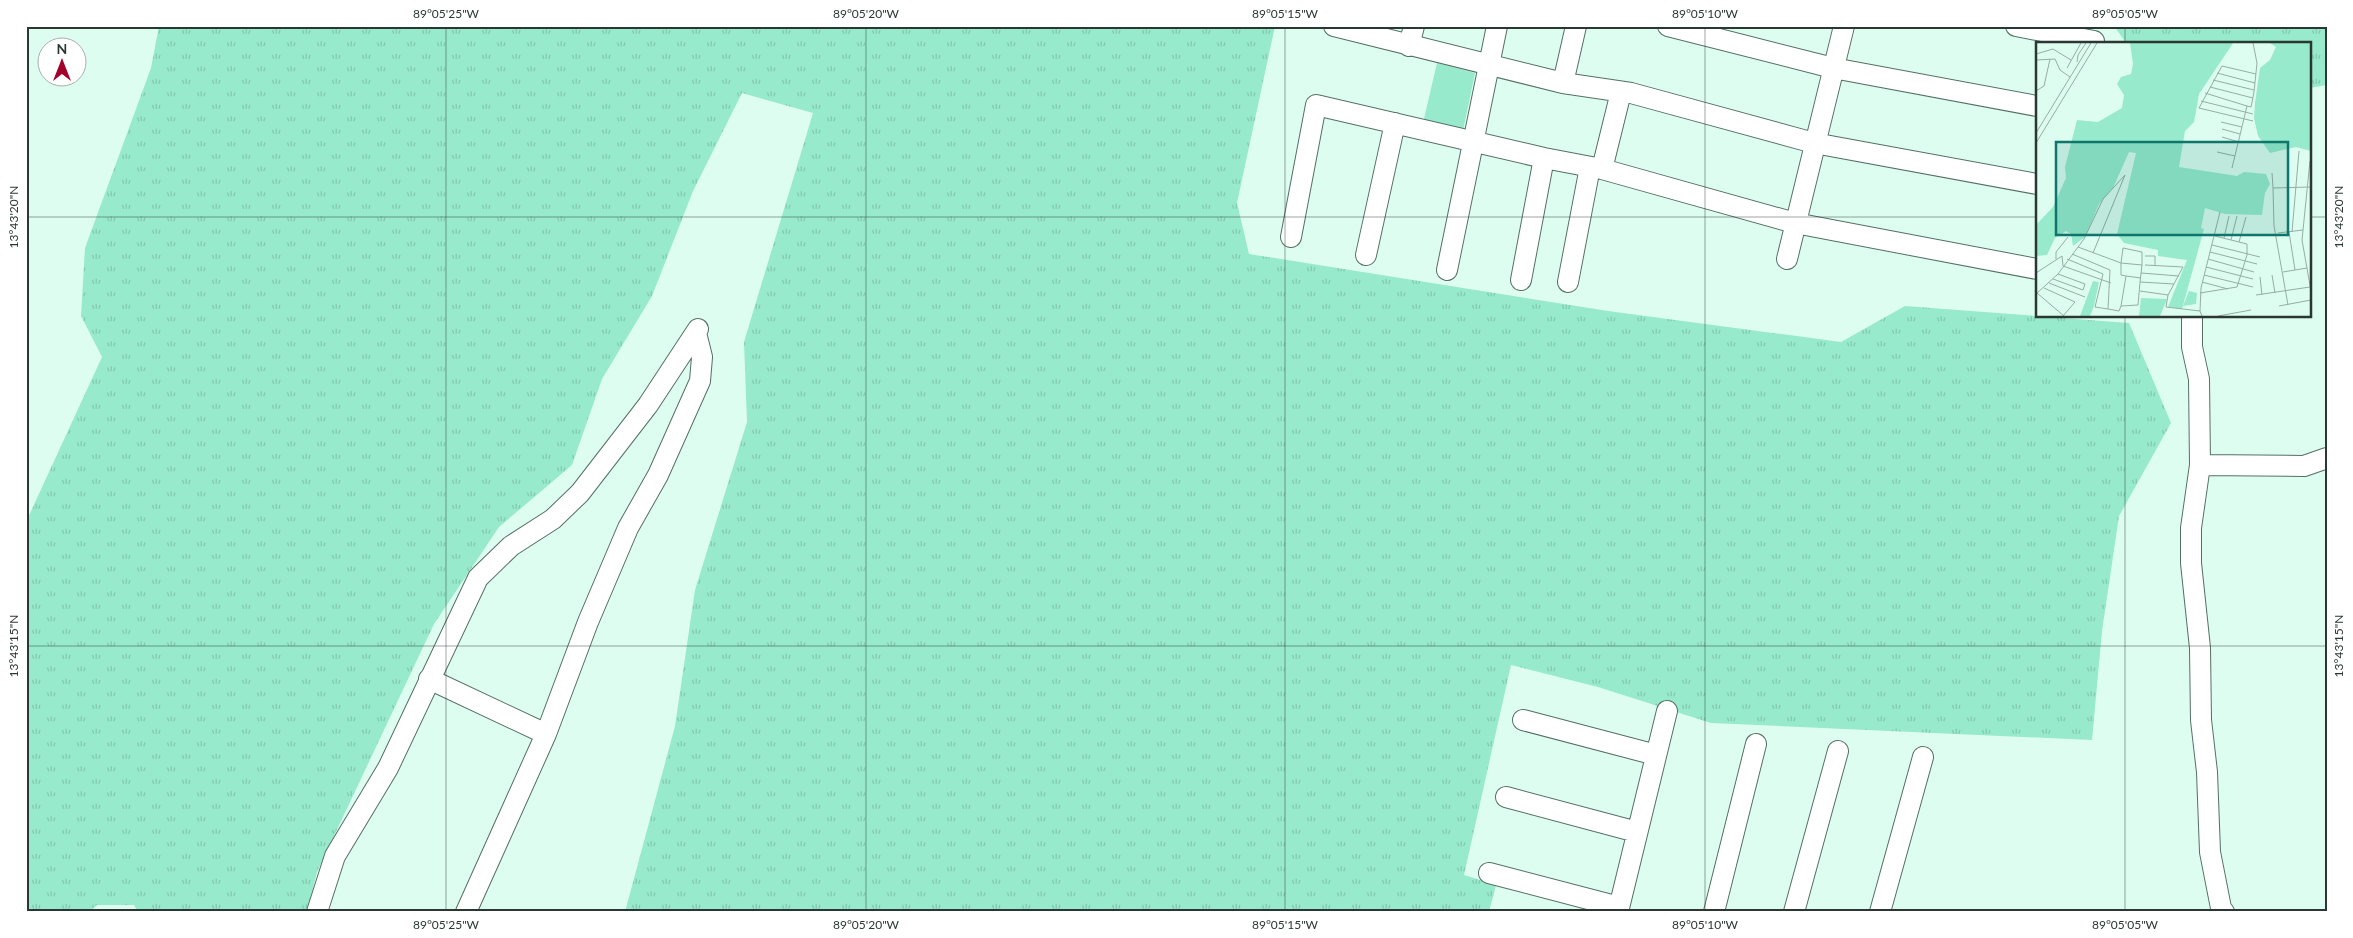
<svg xmlns="http://www.w3.org/2000/svg" width="2353" height="938" viewBox="0 0 2353 938" font-family="Lato,sans-serif">
	<style>
		.grass { fill: url(#grass-tufts) }
		.pitch { fill: #97eacc }
		.lines { fill: none; stroke-linecap: round; stroke-linejoin: round }
		.minor-casing { stroke: #547065; stroke-width: 22 }
		.minor { stroke: #fff; stroke-width: 20 }
		.ticks { fill: none; stroke: #2a3732; stroke-width: 1; stroke-opacity: 0.45 }
		.inset-road { fill: none; stroke: #95aea4; stroke-width: 1 }
		.view { fill: #0f766e; fill-opacity: 0.15; stroke: #0f766e; stroke-width: 2.5 }
		.inset-edge { fill: none; stroke: #2a3732; stroke-width: 2.5 }
		.neatline { fill: none; stroke: #2a3732; stroke-width: 2 }
		.ticks-label { font-size: 12px; text-anchor: middle; fill: #2a3732 }
	</style>
	<defs>
		<pattern id="grass-tufts" width="24" height="20" patternUnits="userSpaceOnUse" patternTransform="scale(1.25)"><rect width="24" height="20" fill="#97eacc"/><path d="M3 7l-1-3M5 7V3M7 7l1-3M15 17l-1-3M17 17v-4M19 17l1-3" fill="none" stroke="#82c9b0"/></pattern>
	</defs>
	<rect width="100%" height="100%" fill="#ddfdf0"/>
	<path class="grass" d="M 159,26 L 1275,26 L 1237,203 L 1249,254 L 1608,311 L 1841,342 L 1905,306 L 2129,323 L 2171,423 L 2119,516 L 2102,631 L 2092,740 L 1711,723 L 1598,687 L 1511,665 L 1464,875 L 1496,885 L 1489,912 L 625,912 L 675,726 L 695,590 L 747,422 L 744,342 L 813,113 L 742,93 L 693,191 L 652,296 L 602,379 L 572,465 L 499,527 L 434,624 L 317,872 L 307,912 L 138,912 L 134,905 L 97,905 L 89,912 L 26,912 L 26,522 L 102,357 L 81,316 L 85,248 L 151,68 Z
		M 2114,26 L 2327,26 L 2327,85 L 2309,88 L 2309,44 L 2127,44 Z"/>
	<path class="pitch" d="M 1437,63 L 1475,73 L 1463,131 L 1423,123 Z"/>
	<g class="lines">
		<g class="minor-casing">
			<path id="minor" d="M 1334,26 L 1563,83 L 1576,26
				M 1668,26 L 1833,68 L 2037,106
				M 2016,26 L 2094,41
				M 1409,46 L 1414,26
				M 1563,83 L 1631,93 L 1814,143 L 2037,184
				M 1602,169 L 1621,92
				M 1291,237 L 1316,105 L 1544,158 L 1602,169 L 1795,223 L 2037,269
				M 1366,255 L 1395,123
				M 1787,259 L 1844,26
				M 1447,270 L 1497,26
				M 1521,280 L 1544,158
				M 1568,282 L 1590,167
				M 2192,316 L 2192,347 L 2199,379 L 2200,465
				M 429,679 L 546,734
				M 1523,720 L 1656,755
				M 1506,797 L 1637,832
				M 1489,873 L 1619,907
				M 317,912 L 335,856 L 388,768 L 478,578 L 511,546 L 553,519 L 580,493 L 648,405 L 698,329
				M 466,912 L 546,734 L 588,622 L 628,528 L 658,475 L 700,381 L 702,357 L 696,333
				M 1618,912 L 1667,711
				M 1714,912 L 1756,744
				M 1794,912 L 1838,751
				M 1880,912 L 1923,757
				M 2224,912 L 2221,908 L 2210,852 L 2207,772 L 2201,720 L 2200,648 L 2191,563 L 2191,528 L 2200,465 L 2304,466 L 2327,458"/>
		</g>
		<use href="#minor" class="minor"/>
	</g>
	<path class="ticks" d="M 446,26 L 446,912M 866,26 L 866,912M 1285,26 L 1285,912M 1705,26 L 1705,912M 2125,26 L 2125,44M 26,217 L 2037,217M 2309,217 L 2327,217M 2125,316 L 2125,912M 26,646 L 2327,646"/>
	<g transform="translate(2036 42)">
		<rect width="275" height="275" fill="#ddfdf0"/>
		<path d="M 94,1 L 197,1 L 163,52 L 158,80 L 149,89 L 143,125 L 201,134 L 208,130 L 230,132 L 234,142 L 229,151 L 226,173 L 189,172 L 169,166 L 165,186 L 168,187 L 146,267 L 132,265 L 151,218 L 122,214 L 122,208 L 88,201 L 81,192 L 100,111 L 93,110 L 77,146 L 63,162 L 49,195 L 37,204 L 35,192 L 30,189 L 19,196 L 11,213 L 0,214 L 0,183 L 17,165 L 30,136 L 29,125 L 41,78 L 62,80 L 86,66 L 88,53 L 81,42 L 85,35 L 95,32 L 97,22 ZM 234,1 L 275,1 L 275,109 L 260,105 L 234,111 L 222,94 L 218,76 L 219,61 L 224,26 L 234,18 L 240,5 ZM 57,239 L 63,240 L 58,264 L 54,274 L 44,274 ZM 105,256 L 131,257 L 124,274 L 103,274 Z" fill="#97eacc"/>
		<path d="M 153,249 L 161,251 L 160,262 L 147,264 Z" fill="#97eacc"/>
		<path class="inset-road" d="M 0,12 L 17,7 L 35,18M 0,18 L 19,17 L 24,28 L 34,35M 41,20 L 42,13 L 50,1M 31,26 L 45,1M 181,31 L 219,41M 177,38 L 218,48M 174,45 L 217,56M 0,49 L 8,44 L 14,17M 169,51 L 211,64M 165,59 L 217,72M 217,79 L 163,66 L 186,24 L 220,32M 185,80 L 206,85M 186,87 L 204,92M 0,91 L 55,1M 186,95 L 203,100M 0,101 L 61,1M 181,110 L 199,114M 274,119 L 266,198 L 275,249M 196,126 L 211,64 L 215,65 L 218,50 L 221,21 L 217,1M 236,131 L 237,146M 253,190 L 259,228M 256,190 L 263,109M 242,191 L 267,188M 188,196 L 193,174M 195,198 L 201,174M 203,200 L 210,175M 176,203 L 224,215M 42,205 L 85,221 L 87,206 L 106,210 L 106,223M 174,210 L 221,222M 57,211 L 89,133M 109,214 L 119,214 L 119,223M 20,217 L 20,210 L 32,195M 31,217 L 67,232 L 59,265 L 72,267 L 74,228 L 36,212M 172,217 L 218,230M 109,223 L 147,225 L 132,253 L 130,265 L 164,269 L 166,274M 170,225 L 217,237M 247,230 L 271,226M 0,231 L 26,214 L 27,224 L 75,241M 105,231 L 143,234M 168,233 L 217,245M 236,233 L 239,251M 90,234 L 85,264 L 102,263 L 104,240 L 106,223 L 85,221 L 85,233 L 90,234 L 105,236M 224,235 L 226,253M 17,237 L 47,248 L 49,242 L 22,232M 104,240 L 138,242M 166,240 L 192,247M 13,241 L 49,255M 8,246 L 39,260 L 27,274M 104,249 L 132,253M 1,251 L 28,274M 164,251 L 201,245 L 211,213 L 211,202 L 179,194M 0,252 L 22,232 L 48,197 L 67,157 L 89,133M 220,253 L 274,245M 252,263 L 238,184 L 237,146 L 275,145M 243,264 L 275,258M 72,267 L 83,269 L 85,264M 164,269 L 165,246 L 184,170M 182,274 L 215,268"/>
		<path class="view" d="M 20,100 L 252,100 L 252,193 L 20,193 Z"/>
		<rect width="275" height="275" class="inset-edge"/>
	</g>
	<rect width="2353" height="938" fill="none" stroke="#ffffff" stroke-width="55"/>
	<g transform="translate(62 62)"><circle r="24" fill="#ffffff" stroke="#aaafad"/>
	<path d="M0-4L9 19L0 12L-9 19Z" fill="#a2022a"/>
	<text y="-8" font-size="14" font-weight="bold" text-anchor="middle" fill="#2a3732">N</text>
	</g>
	<rect x="28" y="28" width="2298" height="882" class="neatline"/>
	<g class="ticks-label">
		<text x="446" y="18">89°05'25"W</text>
		<text x="866" y="18">89°05'20"W</text>
		<text x="1285" y="18">89°05'15"W</text>
		<text x="1705" y="18">89°05'10"W</text>
		<text x="2125" y="18">89°05'05"W</text>
		<text transform="translate(14 217) rotate(-90)" y="4">13°43'20"N</text>
		<text transform="translate(2339 217) rotate(-90)" y="4">13°43'20"N</text>
		<text transform="translate(14 646) rotate(-90)" y="4">13°43'15"N</text>
		<text transform="translate(2339 646) rotate(-90)" y="4">13°43'15"N</text>
		<text x="446" y="929">89°05'25"W</text>
		<text x="866" y="929">89°05'20"W</text>
		<text x="1285" y="929">89°05'15"W</text>
		<text x="1705" y="929">89°05'10"W</text>
		<text x="2125" y="929">89°05'05"W</text>
	</g>
</svg>
